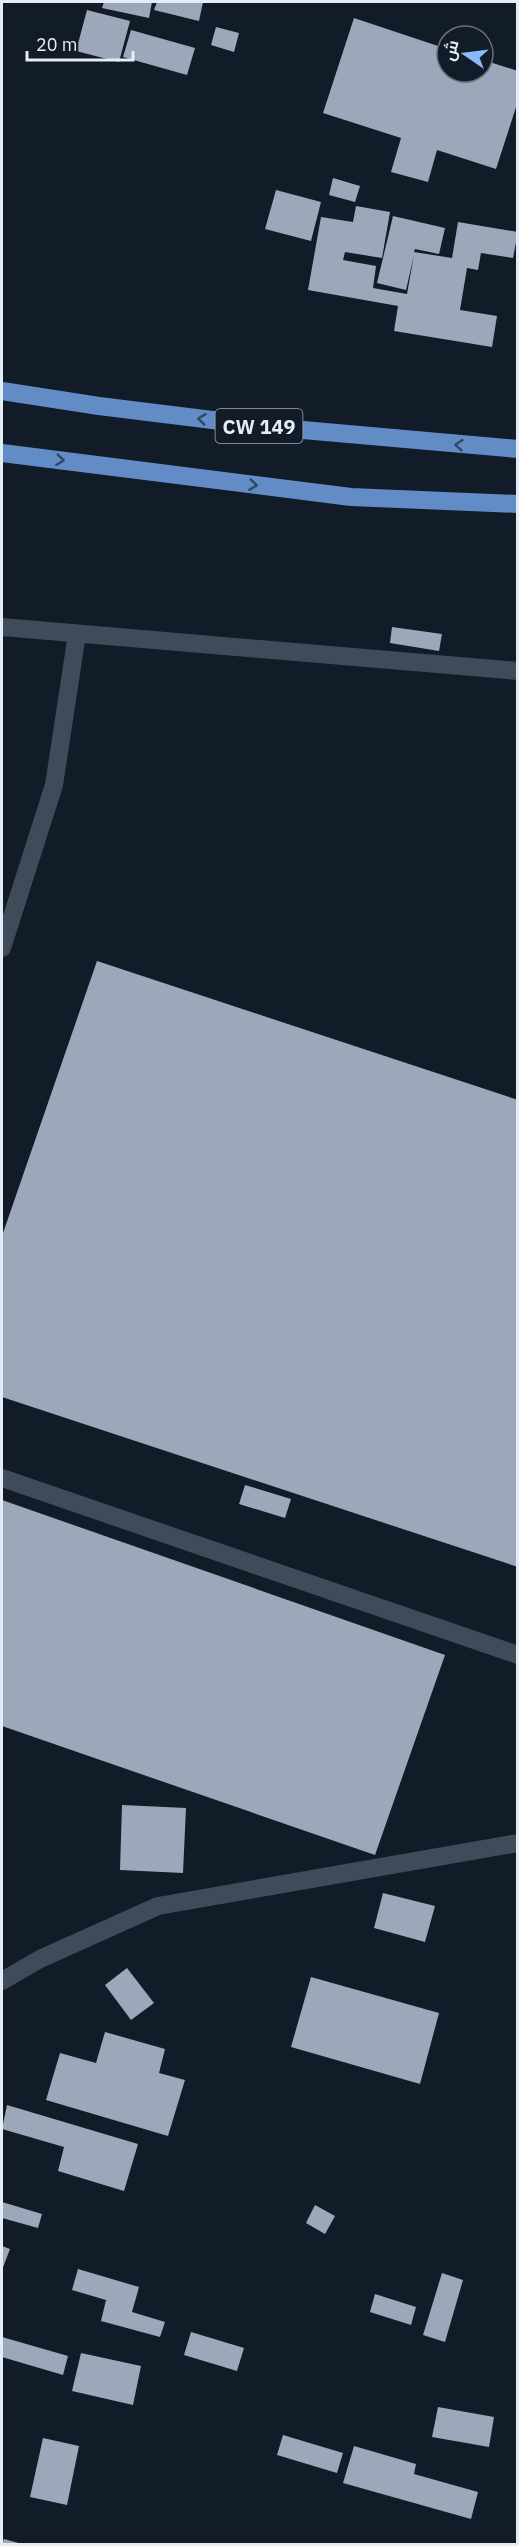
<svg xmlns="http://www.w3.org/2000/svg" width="519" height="2546" viewBox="0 0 519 2546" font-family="'IBM Plex Sans',Cairo,sans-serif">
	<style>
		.building { fill: #9ca8b9 }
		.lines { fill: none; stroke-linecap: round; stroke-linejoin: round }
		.service { stroke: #404b59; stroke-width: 18 }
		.trunk { stroke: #618cc5; stroke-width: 18 }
		.oneway { stroke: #324867 }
		.labels { text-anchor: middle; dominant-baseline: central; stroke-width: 6; stroke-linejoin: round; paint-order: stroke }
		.shield { fill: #121b28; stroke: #a6adb8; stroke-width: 1.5 }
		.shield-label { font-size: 20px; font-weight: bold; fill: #e5ecf5 }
	</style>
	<rect width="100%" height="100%" fill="#121b28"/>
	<path class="building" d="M 104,2 L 152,2 L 149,18 L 102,8 Z
		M 157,2 L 203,2 L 199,21 L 154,10 Z
		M 87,10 L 130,21 L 119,62 L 76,51 Z
		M 354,18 L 447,49 L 447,72 L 483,72 L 483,60 L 518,71 L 518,101 L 496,169 L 437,150 L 428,182 L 391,172 L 401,138 L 323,113 Z
		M 216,27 L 239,33 L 234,52 L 211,45 Z
		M 131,30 L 195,48 L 187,75 L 123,57 Z
		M 333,178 L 360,186 L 355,202 L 329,195 Z
		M 276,190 L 321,202 L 311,241 L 265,229 Z
		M 356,206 L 390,212 L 382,258 L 345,252 L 343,260 L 376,266 L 373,288 L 407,294 L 414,255 L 406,290 L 377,283 L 393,216 L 445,228 L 439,254 L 415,249 L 414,252 L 452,258 L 458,222 L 518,232 L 513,258 L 481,253 L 478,270 L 467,268 L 460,310 L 497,316 L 492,347 L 394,331 L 398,306 L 308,290 L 321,217 L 353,222 Z
		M 392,627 L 442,634 L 439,651 L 390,643 Z
		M 97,961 L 518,1100 L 518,1567 L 2,1397 L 2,1236 Z
		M 245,1485 L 291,1499 L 285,1518 L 239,1504 Z
		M 2,1500 L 445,1655 L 375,1855 L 2,1726 Z
		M 122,1805 L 186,1808 L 183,1873 L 120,1870 Z
		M 383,1893 L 435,1906 L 425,1942 L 374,1928 Z
		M 127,1968 L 154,2003 L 131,2020 L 105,1985 Z
		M 311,1977 L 439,2013 L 420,2084 L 291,2047 Z
		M 105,2032 L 165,2049 L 159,2073 L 185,2080 L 168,2136 L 46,2100 L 60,2053 L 96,2063 Z
		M 7,2105 L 138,2144 L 124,2191 L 58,2171 L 64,2147 L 2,2129 Z
		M 2,2202 L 42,2214 L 38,2228 L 2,2218 Z
		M 315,2205 L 335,2216 L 325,2234 L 306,2223 Z
		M 2,2246 L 10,2249 L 2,2270 Z
		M 78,2269 L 139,2287 L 132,2312 L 165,2322 L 160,2337 L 101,2321 L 106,2300 L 72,2290 Z
		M 442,2273 L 463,2280 L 445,2342 L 423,2335 Z
		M 375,2294 L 416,2307 L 411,2325 L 370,2312 Z
		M 191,2332 L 244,2348 L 237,2371 L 184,2355 Z
		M 2,2337 L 68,2356 L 63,2375 L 2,2357 Z
		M 81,2353 L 141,2366 L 133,2405 L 72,2391 Z
		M 438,2407 L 494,2417 L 489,2447 L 432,2437 Z
		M 283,2435 L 343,2453 L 337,2473 L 277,2455 Z
		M 43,2438 L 79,2446 L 67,2505 L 30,2497 Z
		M 354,2446 L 416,2464 L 414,2474 L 478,2492 L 471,2519 L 343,2483 Z
		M 4,2539 L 22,2544 L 2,2544 Z"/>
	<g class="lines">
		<path class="service" d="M 2,627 L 518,671
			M 2,948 L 54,785 L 77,634
			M 2,1478 L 518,1655
			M 2,1981 L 40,1959 L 158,1906 L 518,1843"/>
		<path class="trunk" d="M 2,391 L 99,406 L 269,427 L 518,449
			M 2,453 L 351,497 L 518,504"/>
	</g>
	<defs><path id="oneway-chevron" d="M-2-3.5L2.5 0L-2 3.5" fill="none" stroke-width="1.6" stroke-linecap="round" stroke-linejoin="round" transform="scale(1.5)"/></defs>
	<g class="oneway">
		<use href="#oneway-chevron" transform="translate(202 419) rotate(-173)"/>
		<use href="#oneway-chevron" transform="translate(459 445) rotate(-175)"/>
		<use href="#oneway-chevron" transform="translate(60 460) rotate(7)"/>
		<use href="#oneway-chevron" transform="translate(253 485) rotate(7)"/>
	</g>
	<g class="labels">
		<rect class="shield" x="215.5" y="409" width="87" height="34" rx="4.5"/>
		<g class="shield-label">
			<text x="259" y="426">CW 149</text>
		</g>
	</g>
	<rect width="519" height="2546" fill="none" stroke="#e5ecf5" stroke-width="6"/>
	<g transform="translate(465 54) rotate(284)"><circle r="28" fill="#121b28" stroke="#666f7a" stroke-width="1.5"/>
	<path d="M0-4.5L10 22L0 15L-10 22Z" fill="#88bafc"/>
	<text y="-9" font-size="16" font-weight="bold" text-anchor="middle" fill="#e5ecf5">ش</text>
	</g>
	<path d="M27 51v9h106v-9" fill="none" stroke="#e5ecf5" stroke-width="3"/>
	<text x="36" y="51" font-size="18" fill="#e5ecf5" stroke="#121b28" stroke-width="4.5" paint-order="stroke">20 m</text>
</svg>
